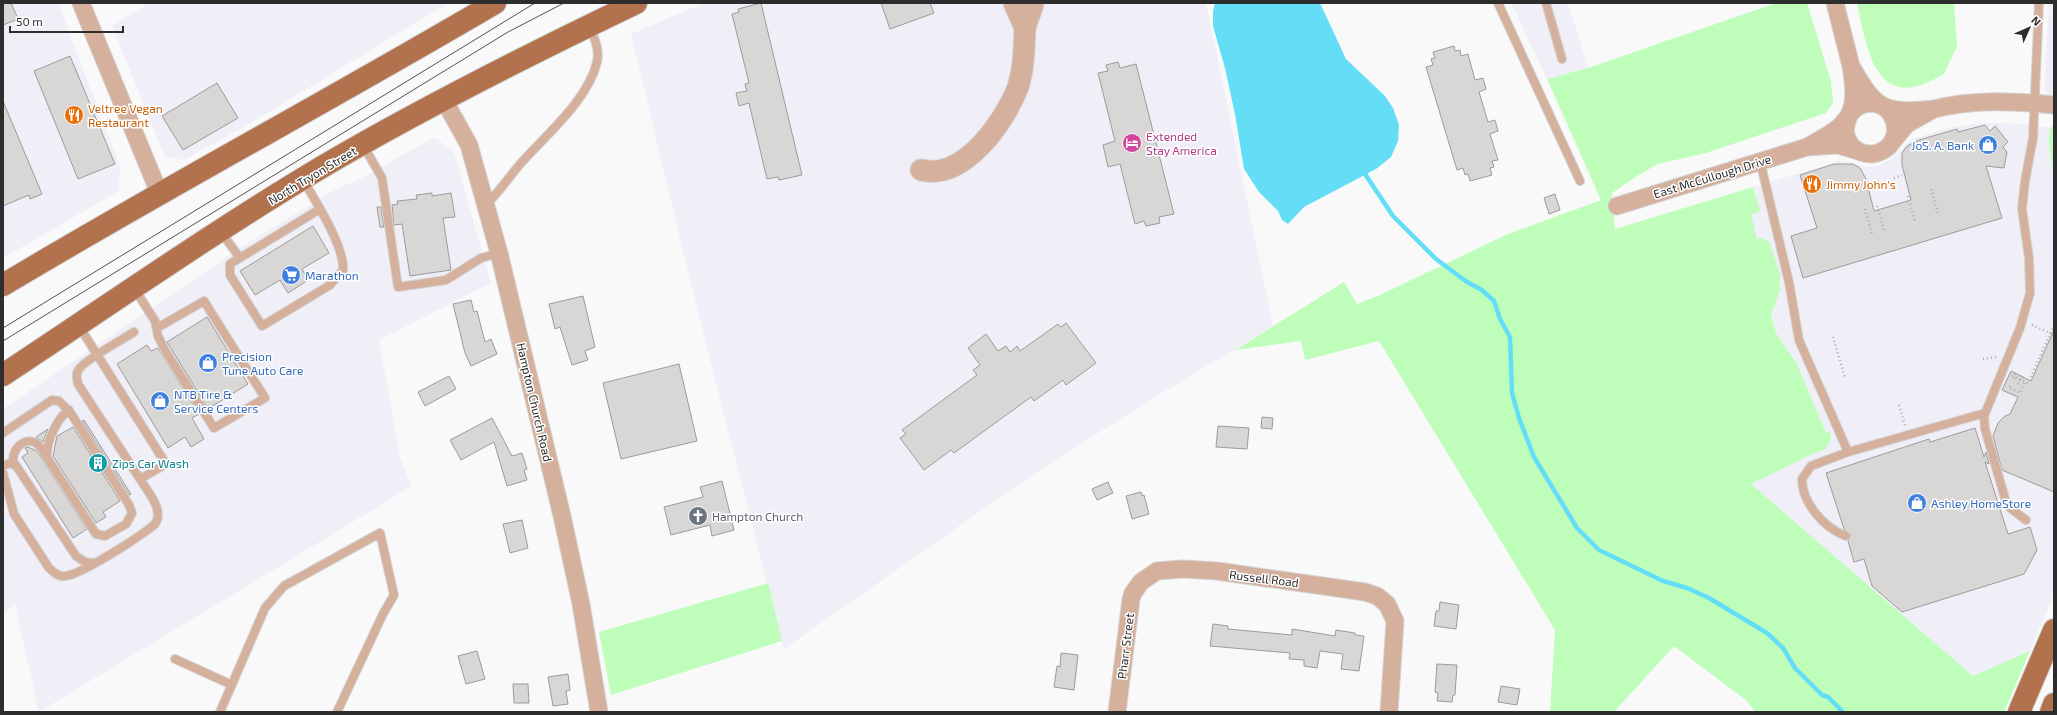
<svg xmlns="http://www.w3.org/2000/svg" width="2057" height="715" viewBox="0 0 2057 715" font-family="'Exo 2',sans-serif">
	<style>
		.built { fill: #f0eff8 }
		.green { fill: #bffeba }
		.water { fill: #64ddf6 }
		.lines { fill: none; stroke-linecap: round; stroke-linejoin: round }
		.stream { stroke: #64ddf6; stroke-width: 4.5 }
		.building { fill: #d9d7d6; stroke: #9d9b9a }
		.service-casing { stroke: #d4d4d5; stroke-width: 10 }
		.minor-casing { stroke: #d4d4d5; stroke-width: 19 }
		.tertiary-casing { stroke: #d4d4d5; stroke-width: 23 }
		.primary-casing { stroke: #d4d4d5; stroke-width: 24 }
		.path { stroke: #acacad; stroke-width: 2.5; stroke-dasharray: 1 3; stroke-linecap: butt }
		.service { stroke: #d5b19d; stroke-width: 8 }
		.minor { stroke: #d5b19d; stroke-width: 17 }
		.tertiary { stroke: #d5b19d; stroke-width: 21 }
		.primary { stroke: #b2724d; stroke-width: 22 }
		.tram { stroke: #525252; stroke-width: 1 }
		.path-bridge { stroke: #acacad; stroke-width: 2.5; stroke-dasharray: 1 3; stroke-linecap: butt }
		.labels { text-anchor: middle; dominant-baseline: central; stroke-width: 3; stroke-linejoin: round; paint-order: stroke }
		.food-label { font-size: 12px; fill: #c56008; stroke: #fff; text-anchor: start }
		.hotel-label { font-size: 12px; fill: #b23c85; stroke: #fff; text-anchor: start }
		.shop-label { font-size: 12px; fill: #366cbe; stroke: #fff; text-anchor: start }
		.street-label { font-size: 12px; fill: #2d2d2d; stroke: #fff }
		.culture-label { font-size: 12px; fill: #0d838f; stroke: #fff; text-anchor: start }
		.worship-label { font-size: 12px; fill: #5b616d; stroke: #fff; text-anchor: start }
	</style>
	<rect width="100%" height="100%" fill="#f9f9fa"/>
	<path class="built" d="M 3,3 L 58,3 L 120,166 L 119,191 L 3,258 Z
		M 149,3 L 448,3 L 244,127 L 184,160 L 165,157 L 112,26 Z
		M 704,3 L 1206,3 L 1273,326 L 1152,399 L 1032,475 L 784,649 L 698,313 L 631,34 Z
		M 1511,3 L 1568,3 L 1588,68 L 1547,79 Z
		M 2049,3 L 2054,3 L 2054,96 L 2047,94 L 2044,91 Z
		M 1978,123 L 2009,123 L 2054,128 L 2054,594 L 2030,651 L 1973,676 L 1750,484 L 1812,454 L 1824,450 L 1831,440 L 1830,432 L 1826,433 L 1797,364 L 1776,333 L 1771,315 L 1781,283 L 1763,238 L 1757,239 L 1750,214 L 1759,212 L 1760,210 L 1753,187 L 1840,161 L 1868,167 L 1880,165 L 1892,159 L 1912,139 L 1948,128 Z
		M 435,137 L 454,153 L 491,283 L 379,340 L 400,458 L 412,486 L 39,712 L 15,605 L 3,612 L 3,409 L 254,239 L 343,185 L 354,182 Z"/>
	<path class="green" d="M 1776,3 L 1807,3 L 1831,81 L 1833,103 L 1826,113 L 1706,153 L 1658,164 L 1637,176 L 1612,193 L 1615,229 L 1753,187 L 1760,210 L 1759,212 L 1751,214 L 1757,239 L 1763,238 L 1770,243 L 1780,275 L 1780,290 L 1771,315 L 1776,333 L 1797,364 L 1826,433 L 1830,431 L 1831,440 L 1824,450 L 1812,454 L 1751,484 L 1973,676 L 2030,651 L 2004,712 L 1755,712 L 1747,701 L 1674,646 L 1614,712 L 1550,712 L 1555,630 L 1379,341 L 1305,360 L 1301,341 L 1235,350 L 1344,282 L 1357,304 L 1380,295 L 1508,234 L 1601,200 L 1547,79 L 1588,68 Z
		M 1857,3 L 1954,3 L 1957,46 L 1944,74 C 1934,79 1923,86 1913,87 C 1871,95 1864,33 1857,3 Z
		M 2054,124 L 2054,174 C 2052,163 2044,131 2054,124 Z
		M 768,583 L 782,641 L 611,695 L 599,632 Z"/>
	<path class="water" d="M 1320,3 L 1346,59 L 1385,96 L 1393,108 L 1399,125 L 1398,141 L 1391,157 L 1376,169 L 1304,207 L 1288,224 L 1282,220 L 1278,211 L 1259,192 L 1244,169 L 1235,114 L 1225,68 L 1213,26 L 1213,12 L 1215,3 Z"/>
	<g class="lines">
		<path class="stream" d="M 1363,171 L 1393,216 L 1436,259 L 1467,282 L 1482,290 L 1494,301 L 1500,319 L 1510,337 L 1512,393 L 1519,418 L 1534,457 L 1577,528 L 1599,550 L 1663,581 L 1687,588 L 1709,598 L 1767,633 L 1783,648 L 1795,668 L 1822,695 L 1828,697 L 1843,712"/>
	</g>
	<path class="building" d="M 3,3 L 11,3 L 18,19 L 3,25 Z
		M 761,3 L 802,175 L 779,180 L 778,177 L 767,179 L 749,103 L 739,106 L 736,93 L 747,91 L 745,84 L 749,83 L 732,14 L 739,12 L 738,9 Z
		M 881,3 L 930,3 L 934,13 L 890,29 Z
		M 1454,46 L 1455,51 L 1460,50 L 1461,56 L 1468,54 L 1475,80 L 1483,78 L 1486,89 L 1479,92 L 1488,122 L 1495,120 L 1498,131 L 1490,134 L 1498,160 L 1492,161 L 1494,167 L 1490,168 L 1492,175 L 1470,181 L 1468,174 L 1465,175 L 1463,168 L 1457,170 L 1426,67 L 1433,65 L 1431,59 L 1435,58 L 1433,52 Z
		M 70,56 L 115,164 L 78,179 L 34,71 Z
		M 1118,62 L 1120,68 L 1136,64 L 1174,214 L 1159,217 L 1160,223 L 1146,226 L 1144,221 L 1135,224 L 1120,164 L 1108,167 L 1103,145 L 1115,141 L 1098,73 L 1108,71 L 1106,65 Z
		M 217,83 L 238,118 L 183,150 L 162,116 Z
		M 3,101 L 42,194 L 30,199 L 29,195 L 3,206 Z
		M 1985,125 L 1990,131 L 1995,126 L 2008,142 L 2003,147 L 2007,152 L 2004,168 L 1986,166 L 2002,218 L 1803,278 L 1791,236 L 1817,228 L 1800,175 L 1834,164 L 1853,164 L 1860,168 L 1866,179 L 1874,211 L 1911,200 L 1902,165 L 1902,153 L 1907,146 L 1919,140 L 1957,129 L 1958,132 Z
		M 432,193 L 432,196 L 451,193 L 455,217 L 443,218 L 451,270 L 410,276 L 402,224 L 394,225 L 392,205 L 398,204 L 397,201 L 417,199 L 416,195 Z
		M 1555,194 L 1560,210 L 1549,214 L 1544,198 Z
		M 377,207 L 381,207 L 384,227 L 380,227 Z
		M 313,226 L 329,253 L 302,269 L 308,280 L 288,293 L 280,280 L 255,295 L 240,271 Z
		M 583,296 L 595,347 L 585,351 L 588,360 L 572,365 L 560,327 L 555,329 L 549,304 Z
		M 471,300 L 474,312 L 477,311 L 485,342 L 491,339 L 497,354 L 471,366 L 465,353 L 453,304 Z
		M 207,317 L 248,384 L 208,409 L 167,342 Z
		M 1066,323 L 1096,363 L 1066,385 L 1063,380 L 1034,401 L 1031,397 L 954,453 L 951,450 L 924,470 L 900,438 L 906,434 L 902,430 L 977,375 L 973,370 L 980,365 L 968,348 L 986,334 L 998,351 L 1006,346 L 1010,352 L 1017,346 L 1020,351 L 1058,324 L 1061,327 Z
		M 2054,330 L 2054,492 L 2002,470 L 1993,436 L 1998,423 L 2005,416 L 2010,414 L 2018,397 L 2002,390 L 2011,371 L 2031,381 Z
		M 147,345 L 151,351 L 158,348 L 199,414 L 192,418 L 204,439 L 191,447 L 185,437 L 168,448 L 117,364 Z
		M 679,364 L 697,441 L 621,459 L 603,383 Z
		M 449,376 L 456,389 L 425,406 L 418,392 Z
		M 1262,417 L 1273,418 L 1272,429 L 1261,428 Z
		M 492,418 L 512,456 L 522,453 L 527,469 L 524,470 L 527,480 L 507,486 L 494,442 L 461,460 L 450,440 Z
		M 84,420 L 131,494 L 129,495 L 82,421 Z
		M 1218,426 L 1249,428 L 1247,449 L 1216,447 Z
		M 73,427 L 120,501 L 103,512 L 106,517 L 96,523 L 53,456 L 57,436 Z
		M 1975,428 L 1984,457 L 1986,452 L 1989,464 L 1985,462 L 2008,534 L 2030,527 L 2037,550 L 2024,574 L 1902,612 L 1872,586 L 1864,559 L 1854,562 L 1848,541 L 1851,535 L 1844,529 L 1826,473 L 1929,439 L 1930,442 Z
		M 48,429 L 43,442 L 36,437 Z
		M 28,447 L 37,451 L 87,529 L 73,538 L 22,457 L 28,453 L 25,448 Z
		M 722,481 L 734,530 L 712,536 L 710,525 L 671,535 L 664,507 L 703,497 L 700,487 Z
		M 1108,482 L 1113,493 L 1097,500 L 1092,489 Z
		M 1141,492 L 1142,496 L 1144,495 L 1149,514 L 1132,519 L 1126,496 Z
		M 522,520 L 528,548 L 510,553 L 503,524 Z
		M 1440,602 L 1459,605 L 1456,629 L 1434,626 L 1436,611 L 1439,611 Z
		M 1213,624 L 1228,626 L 1228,629 L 1292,635 L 1292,629 L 1335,636 L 1336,630 L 1355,633 L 1355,635 L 1364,636 L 1359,671 L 1341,669 L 1343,654 L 1320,651 L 1317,668 L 1304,666 L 1304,660 L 1289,659 L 1290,653 L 1210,646 Z
		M 477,651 L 485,679 L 466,684 L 458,656 Z
		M 1061,653 L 1078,655 L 1074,690 L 1054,687 L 1057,666 L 1060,667 Z
		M 1437,664 L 1457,665 L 1455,695 L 1453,695 L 1452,702 L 1437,701 L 1438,693 L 1435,692 Z
		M 568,674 L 570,690 L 566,691 L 568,704 L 553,706 L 548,677 Z
		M 513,684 L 528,684 L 529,703 L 514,703 Z
		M 1501,686 L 1520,689 L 1517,705 L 1498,702 Z"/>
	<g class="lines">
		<g class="service-casing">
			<path id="service" d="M 1498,3 L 1580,181
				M 1546,3 L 1562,59
				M 363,145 L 382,178 L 398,287 L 446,280 L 481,258 L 499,253
				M 1760,161 L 1789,282 L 1799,340 L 1848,452 L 1985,413
				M 303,180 C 315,200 345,247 343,270 L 330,285 L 262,326 L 230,275 L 230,264 L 320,209
				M 486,205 C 499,192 509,177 521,163 C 547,134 588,100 597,62 C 600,49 594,38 590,27
				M 221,232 L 240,258
				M 134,288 L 155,321 L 158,336 L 166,352 L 214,428 L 265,398 L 204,301 L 157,328
				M 79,326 C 108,372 137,418 166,464 L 140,479 L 78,384 C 77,379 75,374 79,369 C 86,359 122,340 134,332
				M 3,433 L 52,400 L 59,401 L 70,412 L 129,505 L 132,513 L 126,524 L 105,536 L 96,534 L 41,448 C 30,433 12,446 13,461 L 76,556 L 85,562 L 94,563
				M 47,457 C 46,442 57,418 69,410
				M 3,466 L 10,463 L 16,466
				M 3,473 L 14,514 L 49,568 C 53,572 58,577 65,576 C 81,575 141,536 155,524 C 165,510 147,491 140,479
				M 2026,520 L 2009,507 L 2006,502 L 1985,429 L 1984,416 L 2020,328 L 2030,293 L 2029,258 L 2022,209 L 2025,181 L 2033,138 L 2039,3
				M 1846,536 C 1824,528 1802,503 1802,479 L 1811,466 L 1848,452
				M 175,659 L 232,685
				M 220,712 L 265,608 L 284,586 L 380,533 L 394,595 L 383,614 L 337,712"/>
		</g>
		<g class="minor-casing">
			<path id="minor" d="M 81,3 L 160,195
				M 1835,3 L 1851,66
				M 444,100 L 469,145 L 499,253 L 562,516 L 581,604 L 599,712
				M 1934,109 C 1974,99 2013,101 2054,105
				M 1858,151 L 1838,145 L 1807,147 C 1818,141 1829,135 1838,128 C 1848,120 1851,107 1865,104 C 1893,97 1908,138 1882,151 C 1869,158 1852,152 1847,138 C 1842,125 1851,115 1853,103 C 1855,91 1853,78 1851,66 C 1876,110 1884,114 1934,109 L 1907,124 L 1892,142
				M 1617,206 L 1807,147
				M 1117,712 L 1131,599 L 1133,593 L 1141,582 L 1157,571 L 1183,569 L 1217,571 L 1365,592 L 1377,596 L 1387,604 L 1395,621 L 1389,712"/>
		</g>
		<g class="tertiary-casing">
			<path id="tertiary" d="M 1014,3 L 1025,28
				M 921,170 C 964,181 1005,121 1018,87 C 1024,68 1024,49 1025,29 C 1026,20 1032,12 1033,3"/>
		</g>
		<g class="primary-casing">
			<path id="primary" d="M 3,285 C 165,188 332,99 495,3
				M 3,375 C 109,305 213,232 322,167 C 424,107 530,54 636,3
				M 2019,712 L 2054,630
				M 2051,712 L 2054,704"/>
		</g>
		<path class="path" d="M 1894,178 L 1902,175
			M 1870,185 L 1878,182
			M 1931,189 L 1938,214
			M 1908,196 L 1915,221
			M 1877,206 L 1884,230
			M 1865,209 L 1872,234
			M 2032,325 L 2052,334
			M 1833,337 L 1845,378
			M 1983,359 L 1996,357
			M 2014,378 L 2015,374 L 2024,378
			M 2018,384 L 2020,379
			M 2010,386 L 2009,388 L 2020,393 L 2025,382
			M 1899,405 L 1905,425"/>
		<use href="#service" class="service"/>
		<use href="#minor" class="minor"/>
		<use href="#tertiary" class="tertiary"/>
		<use href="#primary" class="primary"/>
		<path class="tram" d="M 3,328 L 535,3
			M 3,341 L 508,32 L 564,3"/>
		<path class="path-bridge" d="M 2012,376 L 2028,383 L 2054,325"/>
	</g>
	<defs>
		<g id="restaurant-disc" transform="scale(1)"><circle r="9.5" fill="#e8710a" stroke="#fff"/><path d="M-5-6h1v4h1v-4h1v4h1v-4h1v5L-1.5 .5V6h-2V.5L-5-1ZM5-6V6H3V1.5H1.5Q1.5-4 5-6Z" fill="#fff"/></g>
		<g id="hotel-disc" transform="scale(1)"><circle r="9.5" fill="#d1479c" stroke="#fff"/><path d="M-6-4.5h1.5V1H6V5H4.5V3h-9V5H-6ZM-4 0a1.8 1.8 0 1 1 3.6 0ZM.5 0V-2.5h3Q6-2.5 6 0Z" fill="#fff"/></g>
		<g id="shop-disc" transform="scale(1)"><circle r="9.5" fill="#3f7fe0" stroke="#fff"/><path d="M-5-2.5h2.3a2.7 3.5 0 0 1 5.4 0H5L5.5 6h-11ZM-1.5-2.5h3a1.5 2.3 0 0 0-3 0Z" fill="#fff"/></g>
		<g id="supermarket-disc" transform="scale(1)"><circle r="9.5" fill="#3f7fe0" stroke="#fff"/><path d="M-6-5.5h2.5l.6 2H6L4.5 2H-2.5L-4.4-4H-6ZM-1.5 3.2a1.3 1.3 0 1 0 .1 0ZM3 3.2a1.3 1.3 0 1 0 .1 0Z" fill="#fff"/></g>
		<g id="building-disc" transform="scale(1)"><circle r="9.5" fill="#0f9aa8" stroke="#fff"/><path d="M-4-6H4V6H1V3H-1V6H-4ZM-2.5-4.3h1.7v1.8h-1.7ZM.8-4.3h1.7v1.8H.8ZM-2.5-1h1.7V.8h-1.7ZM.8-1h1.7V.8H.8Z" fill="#fff"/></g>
		<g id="church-disc" transform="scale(1)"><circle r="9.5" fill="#6b7280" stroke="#fff"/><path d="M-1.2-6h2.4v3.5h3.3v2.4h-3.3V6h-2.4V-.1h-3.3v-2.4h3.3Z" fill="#fff"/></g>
	</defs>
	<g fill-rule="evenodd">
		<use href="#restaurant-disc" x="74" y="115"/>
		<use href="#hotel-disc" x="1132" y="143"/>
		<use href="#shop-disc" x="1988" y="145"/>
		<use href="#restaurant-disc" x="1812" y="184"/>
		<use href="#supermarket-disc" x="291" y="275"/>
		<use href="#shop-disc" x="208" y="363"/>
		<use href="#shop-disc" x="160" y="401"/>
		<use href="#building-disc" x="98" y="463"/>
		<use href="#shop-disc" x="1917" y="503"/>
		<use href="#church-disc" x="698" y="516"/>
	</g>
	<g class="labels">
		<g class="food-label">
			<text x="88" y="108">Veltree Vegan<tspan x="88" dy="14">Restaurant</tspan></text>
			<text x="1826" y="184">Jimmy John's</text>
		</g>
		<g class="hotel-label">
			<text x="1146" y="136">Extended<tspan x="1146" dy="14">Stay America</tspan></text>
		</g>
		<g class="shop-label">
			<text x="1974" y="145" text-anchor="end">JoS. A. Bank</text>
			<text x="305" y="275">Marathon</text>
			<text x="222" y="356">Precision<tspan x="222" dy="14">Tune Auto Care</tspan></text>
			<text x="174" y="394">NTB Tire &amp;<tspan x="174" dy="14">Service Centers</tspan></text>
			<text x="1931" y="503">Ashley HomeStore</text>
		</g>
		<g class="street-label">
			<text transform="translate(312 175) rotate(-31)">North Tryon Street</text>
			<text transform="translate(1712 176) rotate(-17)">East McCullough Drive</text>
			<text transform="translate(535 402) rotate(77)">Hampton Church Road</text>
			<text transform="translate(1264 578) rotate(7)">Russell Road</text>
			<text transform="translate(1125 646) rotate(-83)">Pharr Street</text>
		</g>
		<g class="culture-label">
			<text x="112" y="463">Zips Car Wash</text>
		</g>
		<g class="worship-label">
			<text x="712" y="516">Hampton Church</text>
		</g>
	</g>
	<rect width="2057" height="715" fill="none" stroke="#2d2d2d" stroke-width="8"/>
	<g transform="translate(2029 28) rotate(45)" stroke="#ffffff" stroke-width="3" paint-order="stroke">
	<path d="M0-3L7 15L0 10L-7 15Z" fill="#2d2d2d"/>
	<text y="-6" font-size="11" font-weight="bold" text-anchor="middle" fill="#2d2d2d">N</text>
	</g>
	<path d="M10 26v6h113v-6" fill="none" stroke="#2d2d2d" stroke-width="2"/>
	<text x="16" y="26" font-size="12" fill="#2d2d2d" stroke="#ffffff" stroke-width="3" paint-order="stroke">50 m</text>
</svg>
